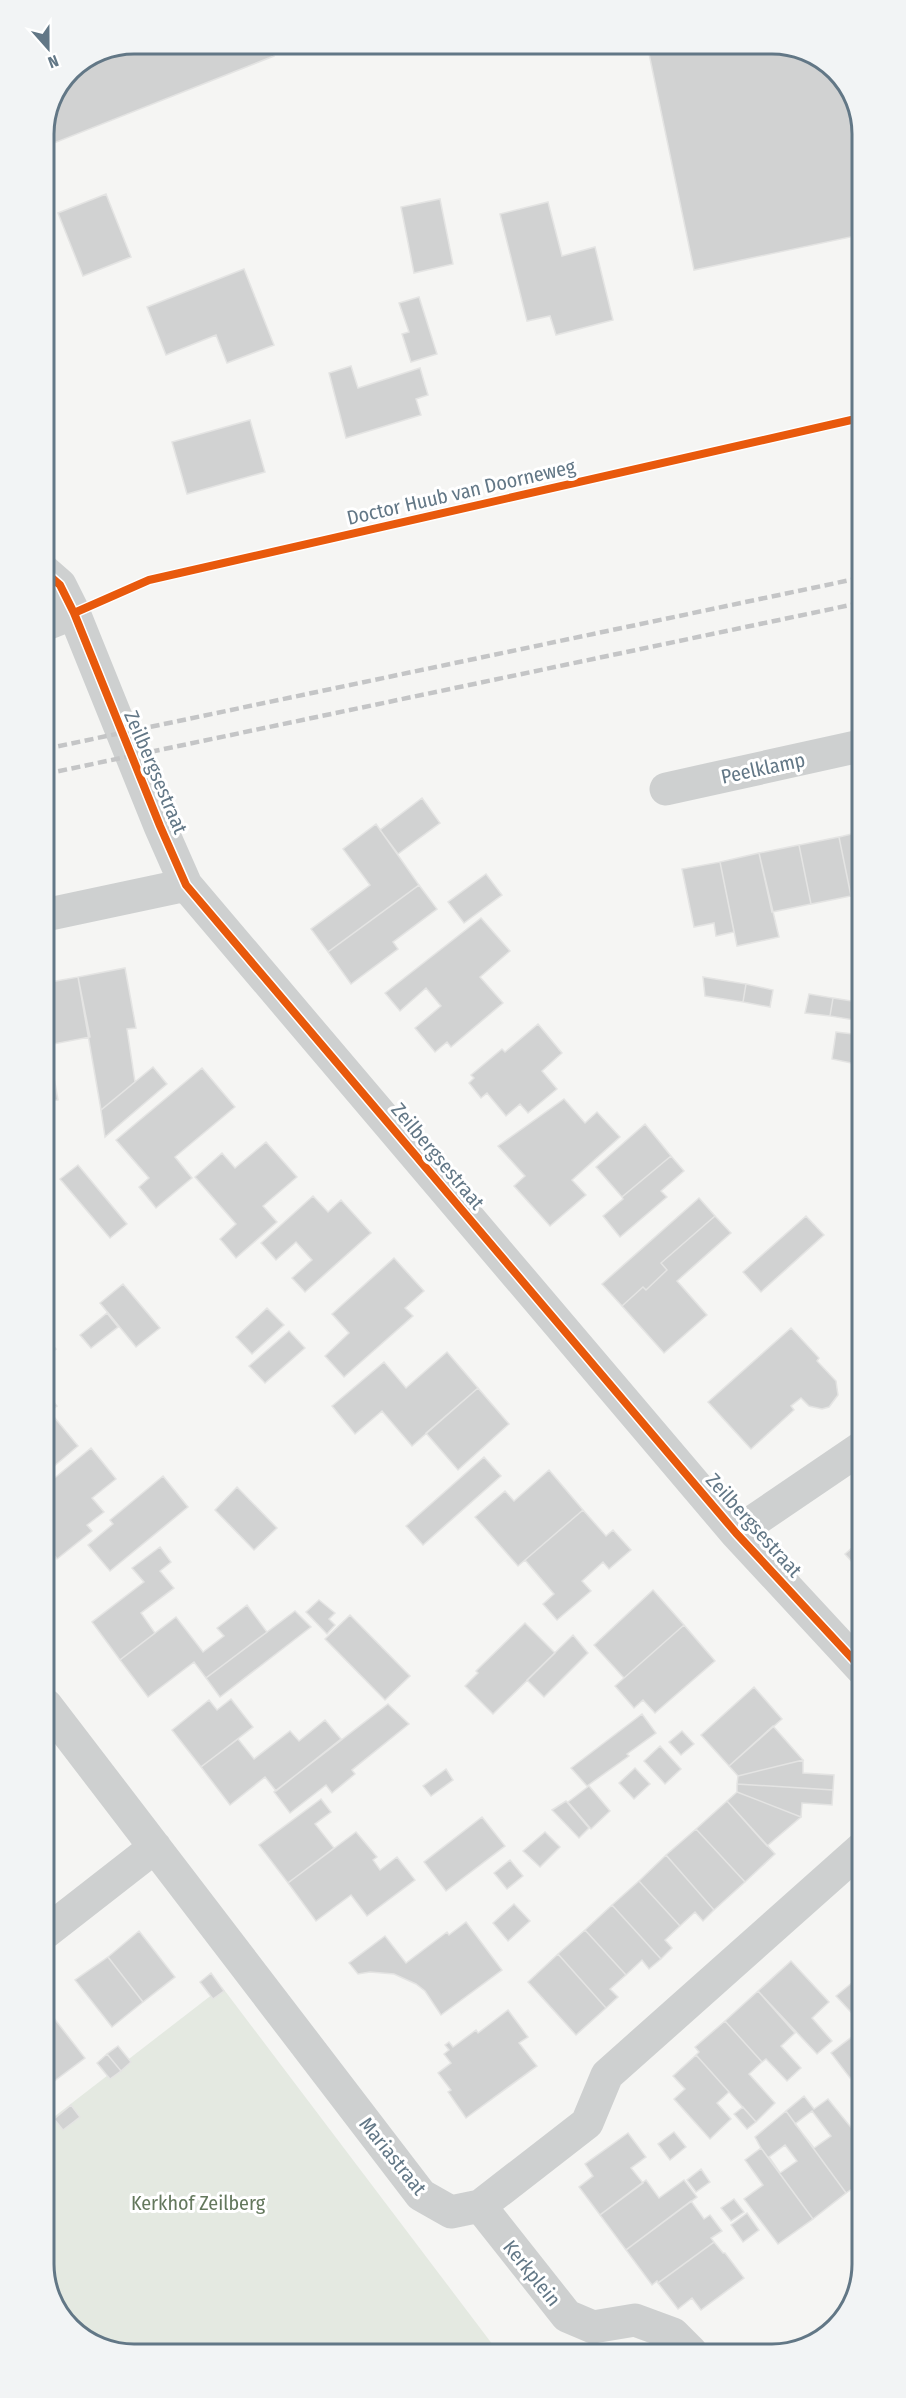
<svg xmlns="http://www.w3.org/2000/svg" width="906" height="2398" viewBox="0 0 906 2398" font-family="'Fira Sans Condensed',sans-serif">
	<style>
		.green { fill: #e4e9e1 }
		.building { fill: #d1d2d2; stroke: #e4e4e3; stroke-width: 1.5; fill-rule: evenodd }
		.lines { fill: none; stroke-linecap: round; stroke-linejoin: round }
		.street { stroke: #ced0d0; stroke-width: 33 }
		.rail { stroke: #c4c5c6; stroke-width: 4.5; stroke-dasharray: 9 4.5; stroke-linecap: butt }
		.cycleway-casing { stroke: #fff; stroke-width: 11 }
		.cycleway { stroke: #e8590c; stroke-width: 8 }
		.labels { text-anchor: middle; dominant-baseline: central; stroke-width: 6; stroke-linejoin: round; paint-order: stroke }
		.street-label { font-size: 20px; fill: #627786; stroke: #fff }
		.park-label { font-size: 20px; fill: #64785d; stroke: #fff }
		.rim { fill: none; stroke: #627786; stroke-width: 3 }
	</style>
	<rect width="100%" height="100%" fill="#f5f5f3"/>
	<path class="green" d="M 222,1987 L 499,2353 L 128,2354 L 79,2336 L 47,2288 L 46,2123 Z"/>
	<path class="building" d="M 134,44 L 269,44 L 274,56 L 44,147 L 44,128 L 70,70 Z
		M 647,44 L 778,44 L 831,66 L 859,110 L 860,235 L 694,270 Z
		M 106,194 L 131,257 L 83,276 L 58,213 Z
		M 440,199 L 453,264 L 414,273 L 401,207 Z
		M 548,202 L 562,256 L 595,247 L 613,320 L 556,335 L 550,316 L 527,321 L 500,214 Z
		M 244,269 L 274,345 L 227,363 L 216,335 L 166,355 L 147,307 Z
		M 44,271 L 52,291 L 44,294 Z
		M 419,297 L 437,354 L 411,362 L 402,334 L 409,332 L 399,303 Z
		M 351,366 L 358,388 L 420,368 L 428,395 L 416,399 L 421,415 L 346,438 L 329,373 Z
		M 250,420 L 265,472 L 187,494 L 172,442 Z
		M 422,798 L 440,823 L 398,854 L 380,830 Z
		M 376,824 L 419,885 L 328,952 L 311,929 L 370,885 L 343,849 Z
		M 860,832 L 860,894 L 851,896 L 839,837 Z
		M 839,837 L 851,896 L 811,904 L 799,845 Z
		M 799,845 L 811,904 L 772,912 L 759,853 Z
		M 759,853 L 779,937 L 737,946 L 720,862 Z
		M 720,862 L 734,932 L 716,936 L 714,923 L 694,927 L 682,869 Z
		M 486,874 L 502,895 L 464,923 L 448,902 Z
		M 419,885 L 437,909 L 393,942 L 398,949 L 351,984 L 328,952 Z
		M 481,918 L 510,951 L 480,977 L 503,1003 L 451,1047 L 447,1042 L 435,1052 L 415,1028 L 441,1006 L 426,988 L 400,1011 L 385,993 Z
		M 125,968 L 136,1028 L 127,1029 L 135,1082 L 101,1110 L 78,977 Z
		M 78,977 L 90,1037 L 48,1045 L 58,1100 L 45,1102 L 45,983 Z
		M 703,977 L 746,984 L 743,1002 L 705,996 Z
		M 746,984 L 773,990 L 770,1007 L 743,1002 Z
		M 809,994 L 833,998 L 830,1016 L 805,1013 Z
		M 833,998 L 858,1002 L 854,1020 L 830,1016 Z
		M 538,1024 L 562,1053 L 542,1071 L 557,1089 L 528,1113 L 520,1104 L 506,1116 L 487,1093 L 481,1098 L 469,1083 L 474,1078 L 471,1075 L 502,1049 L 505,1052 Z
		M 836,1032 L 861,1035 L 861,1065 L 832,1059 Z
		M 153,1067 L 167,1084 L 105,1137 L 101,1110 Z
		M 202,1068 L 235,1107 L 175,1157 L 192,1178 L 156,1208 L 139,1187 L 149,1178 L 116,1140 Z
		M 564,1099 L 585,1123 L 597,1112 L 620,1137 L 572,1180 L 586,1195 L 550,1226 L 514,1186 L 525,1176 L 498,1146 Z
		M 645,1124 L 671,1156 L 622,1197 L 596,1167 Z
		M 266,1142 L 297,1177 L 263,1206 L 277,1222 L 236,1258 L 220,1239 L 236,1224 L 195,1177 L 222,1153 L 235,1168 Z
		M 671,1156 L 684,1171 L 661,1191 L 667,1197 L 620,1237 L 603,1216 L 623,1199 L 622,1197 Z
		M 78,1165 L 127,1224 L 110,1238 L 60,1179 Z
		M 313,1196 L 328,1212 L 341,1200 L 371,1233 L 305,1292 L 292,1278 L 312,1260 L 296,1242 L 276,1260 L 261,1243 Z
		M 699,1198 L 715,1216 L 661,1263 L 667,1270 L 646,1290 L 643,1287 L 622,1306 L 602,1284 Z
		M 715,1216 L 731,1233 L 677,1281 L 707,1315 L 664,1353 L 622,1306 L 643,1287 L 646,1290 L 667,1270 L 661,1263 Z
		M 806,1216 L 824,1235 L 761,1292 L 743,1272 Z
		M 394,1258 L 424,1291 L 405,1308 L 413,1316 L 344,1377 L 325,1356 L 349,1333 L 332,1314 Z
		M 123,1284 L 160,1328 L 136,1347 L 100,1303 Z
		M 267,1308 L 284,1325 L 252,1354 L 236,1337 Z
		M 107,1313 L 118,1327 L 91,1348 L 80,1335 Z
		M 791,1328 L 819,1358 L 817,1361 L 836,1381 L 838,1395 L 829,1407 L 822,1409 L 809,1406 L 801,1398 L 791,1406 L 794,1410 L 751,1449 L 708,1402 Z
		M 289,1331 L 305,1348 L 265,1383 L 249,1366 Z
		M 45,1336 L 56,1349 L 45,1357 Z
		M 447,1352 L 478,1388 L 412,1446 L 382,1411 L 355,1434 L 332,1406 L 384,1362 L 406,1388 Z
		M 478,1388 L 509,1424 L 458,1470 L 426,1433 Z
		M 45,1392 L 57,1406 L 49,1411 L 78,1446 L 46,1473 Z
		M 91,1448 L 116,1479 L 92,1498 L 104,1512 L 87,1525 L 92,1531 L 57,1559 L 46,1545 L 46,1485 Z
		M 484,1457 L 501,1476 L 423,1545 L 406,1526 Z
		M 549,1470 L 583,1510 L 518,1566 L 475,1517 L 505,1491 L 514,1501 Z
		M 163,1476 L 188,1507 L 110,1571 L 88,1545 L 113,1524 L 110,1520 Z
		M 237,1487 L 277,1528 L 254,1550 L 215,1510 Z
		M 583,1510 L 606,1536 L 613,1530 L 631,1550 L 609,1569 L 603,1562 L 582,1581 L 591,1591 L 557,1620 L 543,1604 L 554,1594 L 525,1560 Z
		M 861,1540 L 861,1572 L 845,1554 Z
		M 160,1547 L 171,1562 L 160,1571 L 174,1588 L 141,1613 L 155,1633 L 120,1660 L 92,1622 L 144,1582 L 132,1568 Z
		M 653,1590 L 684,1625 L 624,1678 L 594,1645 Z
		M 319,1600 L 335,1613 L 329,1619 L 335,1625 L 327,1634 L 306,1612 Z
		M 247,1605 L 267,1632 L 206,1678 L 194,1662 L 148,1697 L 120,1660 L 176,1617 L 203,1652 L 224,1636 L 217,1628 Z
		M 295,1611 L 311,1627 L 220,1697 L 206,1678 Z
		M 350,1615 L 410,1676 L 385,1700 L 325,1639 Z
		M 525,1623 L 555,1653 L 493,1714 L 465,1686 L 478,1673 L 476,1671 Z
		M 684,1625 L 715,1661 L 655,1713 L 643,1700 L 634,1708 L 615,1686 Z
		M 573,1635 L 588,1653 L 544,1697 L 527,1680 Z
		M 754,1687 L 782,1719 L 729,1766 L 701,1735 Z
		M 231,1699 L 253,1727 L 201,1767 L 172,1730 L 209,1700 L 217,1710 Z
		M 388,1704 L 409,1724 L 352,1770 L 355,1774 L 332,1793 L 326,1785 L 290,1813 L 274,1792 Z
		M 642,1714 L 656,1733 L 627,1754 L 629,1756 L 587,1786 L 571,1768 Z
		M 325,1720 L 341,1739 L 276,1791 L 265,1777 L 230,1805 L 201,1767 L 238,1739 L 254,1759 L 290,1731 L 299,1741 Z
		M 773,1726 L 803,1760 L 738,1776 L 729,1766 Z
		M 682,1731 L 694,1744 L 681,1755 L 669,1742 Z
		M 660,1746 L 681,1769 L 665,1784 L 644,1761 Z
		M 803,1760 L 803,1773 L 834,1775 L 833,1790 L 737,1784 L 738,1776 Z
		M 635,1768 L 650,1784 L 634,1799 L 619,1783 Z
		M 446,1769 L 453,1780 L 431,1796 L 423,1786 Z
		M 737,1784 L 833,1790 L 832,1805 L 802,1803 L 801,1817 L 737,1792 Z
		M 589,1786 L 610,1811 L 591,1829 L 568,1802 Z
		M 737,1792 L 801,1817 L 767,1846 L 727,1801 Z
		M 321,1799 L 331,1812 L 315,1824 L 334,1848 L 288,1883 L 259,1845 Z
		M 566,1801 L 589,1828 L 579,1838 L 552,1810 Z
		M 727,1801 L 775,1854 L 745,1882 L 696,1829 Z
		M 482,1817 L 505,1846 L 446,1891 L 424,1862 Z
		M 696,1829 L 745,1882 L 714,1910 L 666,1855 Z
		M 356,1832 L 377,1857 L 373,1860 L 380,1870 L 397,1857 L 415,1880 L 367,1916 L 351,1895 L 316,1921 L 288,1883 Z
		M 545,1832 L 560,1847 L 540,1867 L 523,1851 Z
		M 666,1855 L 714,1910 L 703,1921 L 695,1912 L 680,1926 L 639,1881 Z
		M 510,1860 L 523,1876 L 507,1889 L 494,1873 Z
		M 639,1881 L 680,1926 L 665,1940 L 672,1948 L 661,1959 L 612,1905 Z
		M 514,1904 L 530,1921 L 508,1941 L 493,1923 Z
		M 612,1905 L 661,1959 L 649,1969 L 642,1960 L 626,1975 L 585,1930 Z
		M 466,1922 L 502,1970 L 441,2015 L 425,1991 L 416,1984 L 394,1974 L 370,1972 L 358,1974 L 349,1963 L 385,1936 L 406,1963 L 447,1932 L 449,1935 Z
		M 585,1930 L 626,1975 L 610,1989 L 618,1997 L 606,2008 L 558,1954 Z
		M 139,1931 L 175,1977 L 143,2002 L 108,1957 Z
		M 558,1954 L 606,2008 L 576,2035 L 528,1982 Z
		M 108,1957 L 143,2002 L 112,2027 L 75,1980 Z
		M 791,1961 L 829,2002 L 812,2018 L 832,2041 L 817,2054 L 758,1991 Z
		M 862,1962 L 862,2024 L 836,1996 L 859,1977 L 853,1969 Z
		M 211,1973 L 224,1991 L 213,1999 L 200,1982 Z
		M 758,1991 L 795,2033 L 781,2046 L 801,2068 L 787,2081 L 766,2059 L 762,2062 L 725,2021 Z
		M 46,2008 L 85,2058 L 53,2082 L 46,2074 Z
		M 508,2010 L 528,2037 L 519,2043 L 537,2066 L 466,2118 L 448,2092 L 451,2090 L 438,2073 L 451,2063 L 444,2054 L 449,2050 L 445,2045 L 449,2042 L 453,2047 L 476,2030 L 478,2033 Z
		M 725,2021 L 762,2062 L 749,2074 L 775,2103 L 756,2122 L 696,2055 L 699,2052 L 695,2047 Z
		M 862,2029 L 862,2068 L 850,2078 L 831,2053 Z
		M 118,2046 L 131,2062 L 121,2071 L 107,2054 Z
		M 107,2054 L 121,2071 L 110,2079 L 97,2063 Z
		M 696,2055 L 729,2092 L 717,2103 L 731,2119 L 710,2139 L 674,2099 L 685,2089 L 673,2076 Z
		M 804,2096 L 814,2109 L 828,2099 L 862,2141 L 862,2182 L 846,2193 L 786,2111 ZM 812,2111 L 831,2136 L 814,2148 L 795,2124 Z
		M 71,2105 L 80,2117 L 63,2130 L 54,2119 Z
		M 743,2107 L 756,2122 L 747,2129 L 734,2114 Z
		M 786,2111 L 846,2193 L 813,2219 L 761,2148 L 755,2137 ZM 785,2145 L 797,2161 L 780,2173 L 769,2157 Z
		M 674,2132 L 686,2147 L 670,2160 L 658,2144 Z
		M 628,2133 L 646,2157 L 631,2168 L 643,2183 L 600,2215 L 579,2187 L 593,2176 L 585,2164 Z
		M 761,2148 L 813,2219 L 778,2244 L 744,2199 L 763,2185 L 745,2160 Z
		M 701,2169 L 710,2182 L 696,2192 L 687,2180 Z
		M 646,2180 L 659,2198 L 684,2180 L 697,2197 L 626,2250 L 600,2215 Z
		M 734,2199 L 744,2212 L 731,2221 L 721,2208 Z
		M 691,2201 L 704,2219 L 710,2215 L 722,2231 L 711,2238 L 714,2242 L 658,2283 L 657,2281 L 652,2285 L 626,2250 Z
		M 747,2213 L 759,2230 L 743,2242 L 731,2225 Z
		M 714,2242 L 723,2253 L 725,2253 L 744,2278 L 701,2310 L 692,2298 L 678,2309 L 658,2283 Z"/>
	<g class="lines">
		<path class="street" d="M 44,571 L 60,585 L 74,613 L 160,826 L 186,885 L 736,1533 L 862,1669
			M 44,625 L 74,613
			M 666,789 L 860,746
			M 45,915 L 186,885
			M 736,1533 L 861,1448
			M 46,1705 L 421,2195 L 451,2212 L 480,2206 L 587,2123 L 607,2075 L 862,1848
			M 46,1932 L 155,1847
			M 480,2206 L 567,2316 L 593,2327 L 635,2320 L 673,2334 L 691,2352"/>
		<path class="rail" d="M 45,749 L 860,578
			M 45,774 L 860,603"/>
		<g class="cycleway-casing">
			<path id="cycleway" d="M 44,571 L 60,585 L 74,613 L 160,826 L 186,885 L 736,1533 L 862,1669
				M 74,613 L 149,580 L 860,418"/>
		</g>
		<use href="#cycleway" class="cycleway"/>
	</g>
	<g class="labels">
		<g class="street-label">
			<text transform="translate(461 492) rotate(-13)">Doctor Huub van Doorneweg</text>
			<text transform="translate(763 768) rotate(-12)">Peelklamp</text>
			<text transform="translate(156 772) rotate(67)">Zeilbergsestraat</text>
			<text transform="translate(438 1156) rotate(50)">Zeilbergsestraat</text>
			<text transform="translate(754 1525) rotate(48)">Zeilbergsestraat</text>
			<text transform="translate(393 2156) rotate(51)">Mariastraat</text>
			<text transform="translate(532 2273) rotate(51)">Kerkplein</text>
		</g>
		<g class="park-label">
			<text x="198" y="2203">Kerkhof Zeilberg</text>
		</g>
	</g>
	<path d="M0 0H906V2398H0ZM134 54H772A80 80 0 0 1 852 134V2264A80 80 0 0 1 772 2344H134A80 80 0 0 1 54 2264V134A80 80 0 0 1 134 54Z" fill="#f2f4f5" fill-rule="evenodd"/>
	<path class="rim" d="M134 54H772A80 80 0 0 1 852 134V2264A80 80 0 0 1 772 2344H134A80 80 0 0 1 54 2264V134A80 80 0 0 1 134 54Z"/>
	<g transform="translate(48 48) rotate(159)" stroke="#ffffff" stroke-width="4.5" paint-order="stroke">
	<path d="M0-4.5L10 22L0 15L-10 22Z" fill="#627786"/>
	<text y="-9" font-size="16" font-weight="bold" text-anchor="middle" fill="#627786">N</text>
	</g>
</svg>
